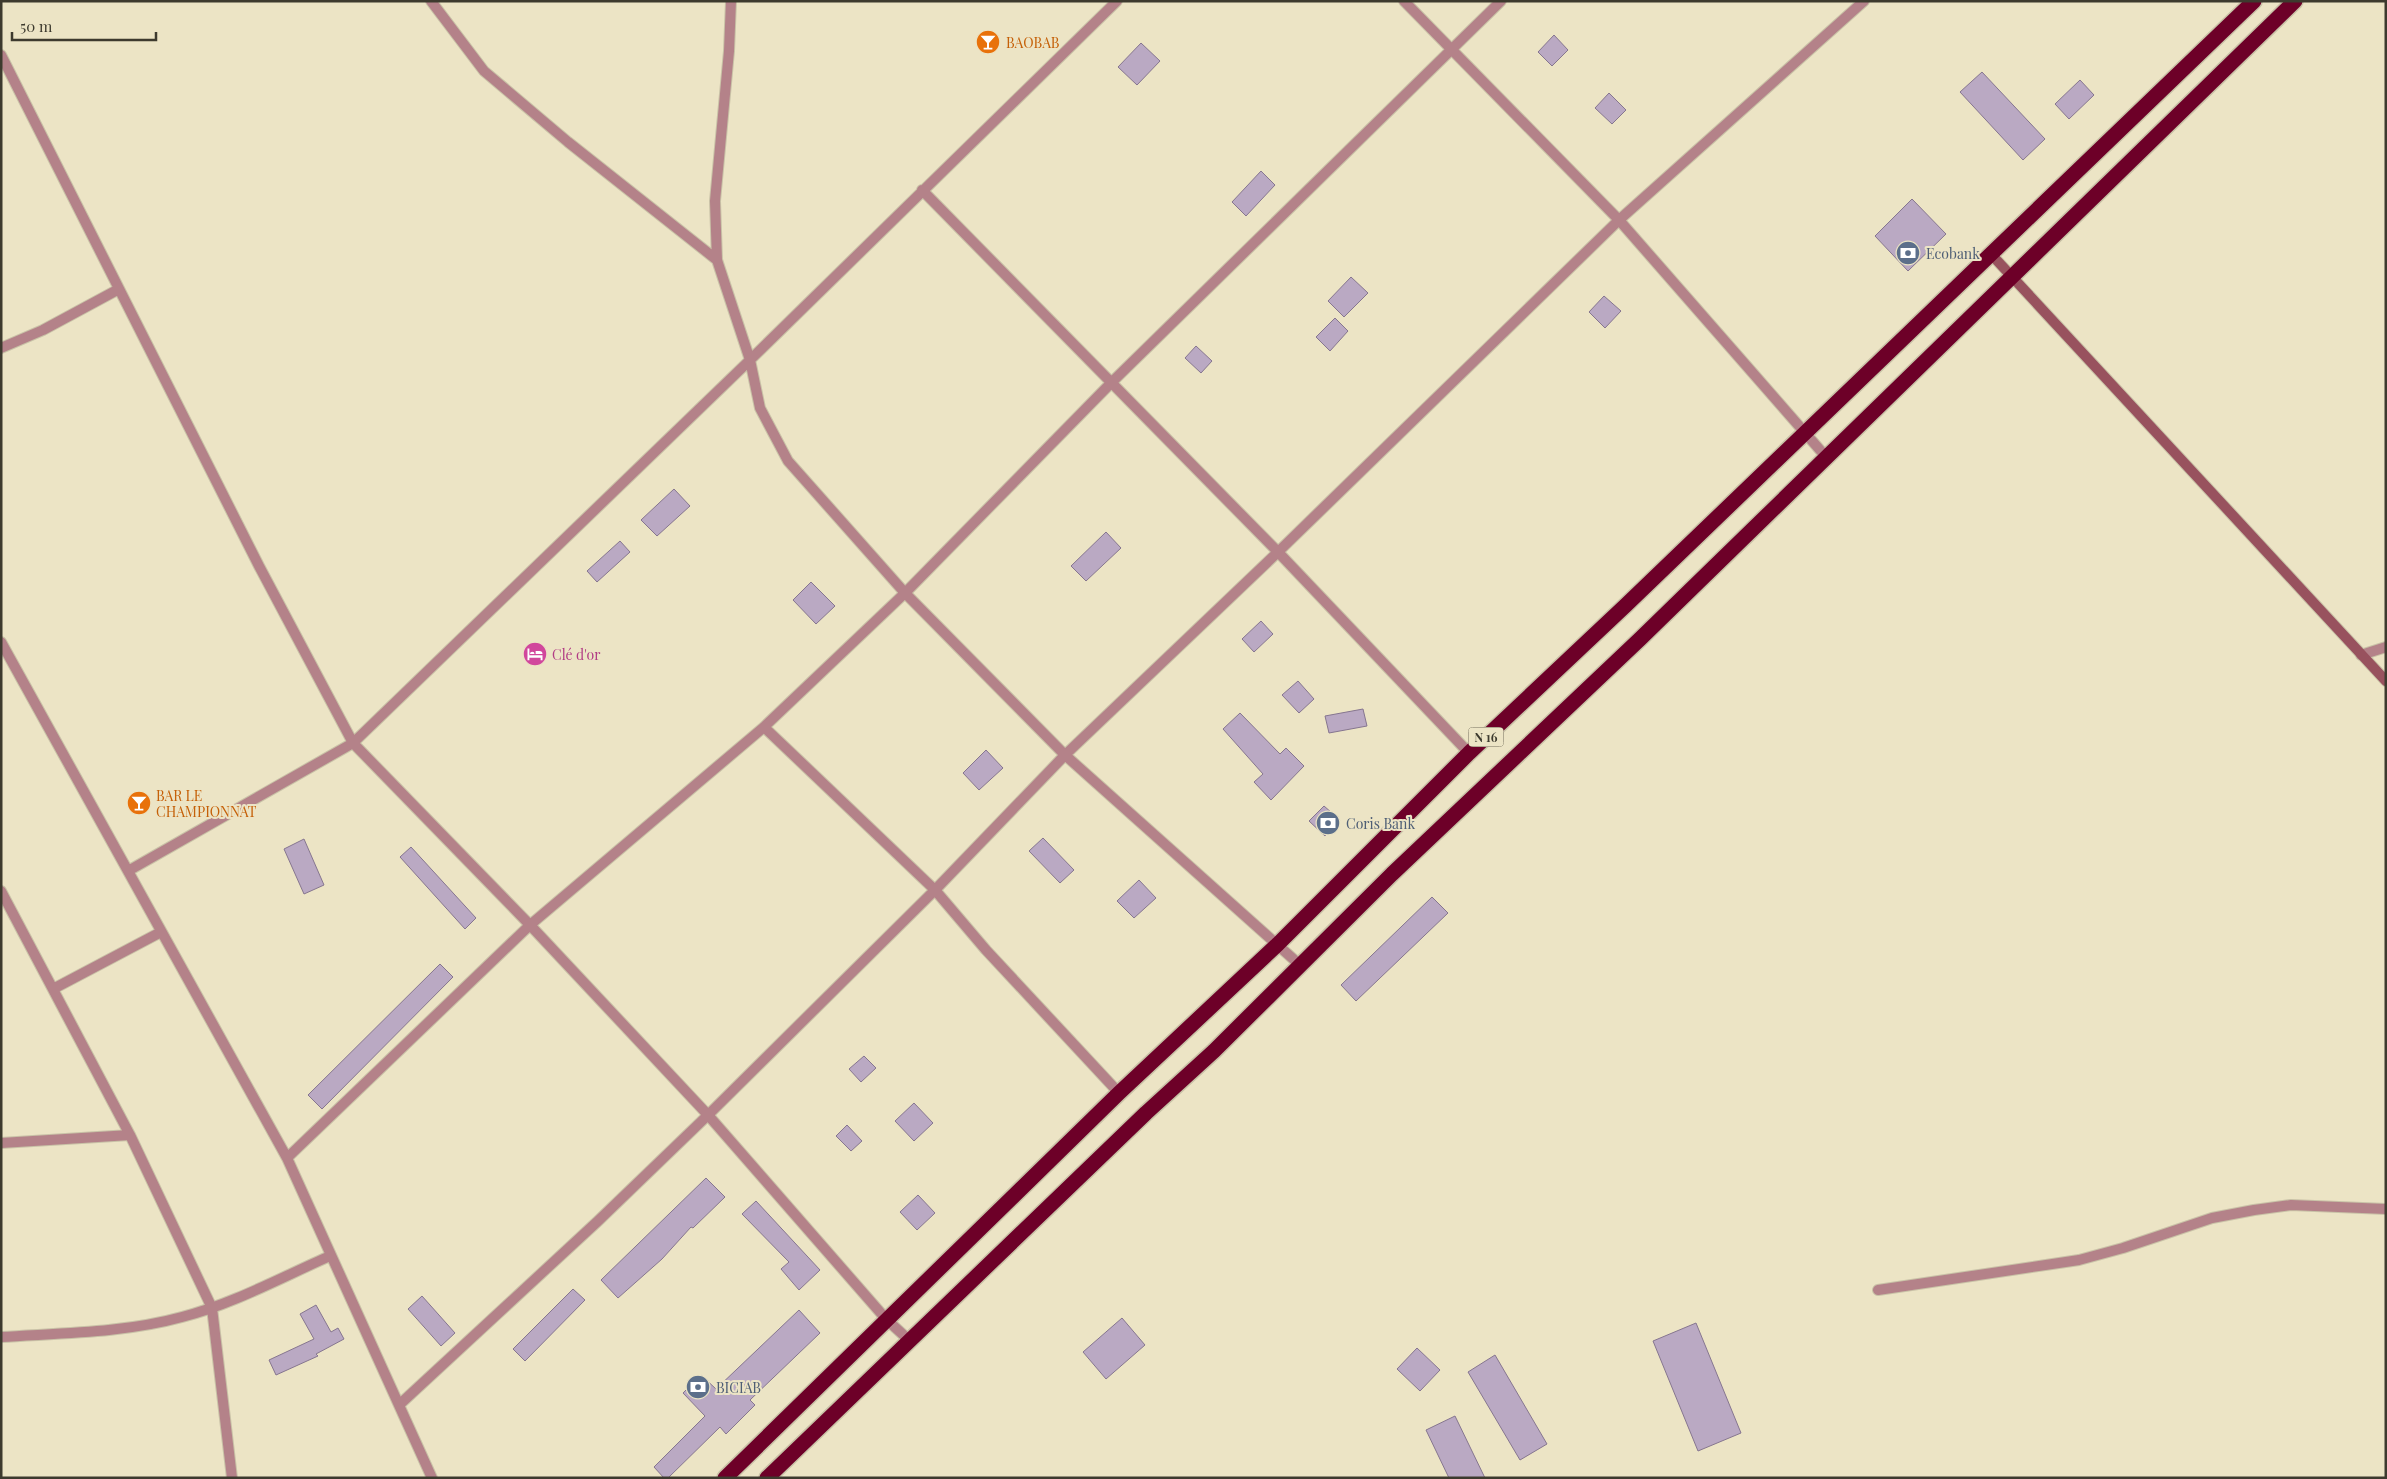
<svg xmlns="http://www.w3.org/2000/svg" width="2387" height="1479" viewBox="0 0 2387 1479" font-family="'Playfair Display',serif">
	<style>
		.building { fill: #baa9c3; stroke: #86768f }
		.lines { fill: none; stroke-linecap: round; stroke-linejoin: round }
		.street-casing { stroke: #c9c2a7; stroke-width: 12 }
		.secondary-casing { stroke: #c9c2a7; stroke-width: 12 }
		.highway-casing { stroke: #c9c2a7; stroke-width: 18 }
		.street { stroke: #b48289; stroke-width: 10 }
		.secondary { stroke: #98525e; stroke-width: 10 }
		.highway { stroke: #6d0028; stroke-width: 15 }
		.labels { text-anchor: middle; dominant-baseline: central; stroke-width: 4; stroke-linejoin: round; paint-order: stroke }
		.shield { fill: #ece4c5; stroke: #726d5b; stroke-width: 1 }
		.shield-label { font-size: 12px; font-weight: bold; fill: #3d3a2e }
		.food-label { font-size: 14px; fill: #c56008; stroke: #ece4c5; text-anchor: start }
		.service-label { font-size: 14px; fill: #4e5e75; stroke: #ece4c5; text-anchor: start }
		.hotel-label { font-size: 14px; fill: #b23c85; stroke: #ece4c5; text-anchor: start }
	</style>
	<rect width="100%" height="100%" fill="#ece4c5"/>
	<path class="building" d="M 1554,35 L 1568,50 L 1552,66 L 1538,52 Z
		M 1141,43 L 1160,61 L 1137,85 L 1118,67 Z
		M 1982,72 L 2045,139 L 2023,160 L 1960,92 Z
		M 2080,80 L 2094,95 L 2069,119 L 2055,104 Z
		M 1609,93 L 1626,110 L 1612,124 L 1595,108 Z
		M 1261,171 L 1275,185 L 1246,216 L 1232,202 Z
		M 1912,199 L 1946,234 L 1908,271 L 1875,236 Z
		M 1351,277 L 1368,293 L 1344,317 L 1328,301 Z
		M 1604,296 L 1621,311 L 1605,328 L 1589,312 Z
		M 1335,318 L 1348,331 L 1330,351 L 1316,337 Z
		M 1196,346 L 1212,361 L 1201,373 L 1185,358 Z
		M 674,489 L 690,506 L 657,536 L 641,520 Z
		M 1106,532 L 1121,548 L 1086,581 L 1071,566 Z
		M 620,541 L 630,552 L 597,582 L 587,571 Z
		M 811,582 L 835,606 L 816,624 L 793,600 Z
		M 1261,621 L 1273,634 L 1254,652 L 1242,639 Z
		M 1298,681 L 1314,699 L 1299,713 L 1282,695 Z
		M 1363,709 L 1367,726 L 1329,733 L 1325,716 Z
		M 1240,713 L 1280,754 L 1286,748 L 1304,766 L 1271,800 L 1254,782 L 1263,774 L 1223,729 Z
		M 986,750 L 1003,768 L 979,790 L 963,773 Z
		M 1324,806 L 1340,820 L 1325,836 L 1309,821 Z
		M 1043,838 L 1074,870 L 1060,883 L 1029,851 Z
		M 304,839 L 324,885 L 304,894 L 284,849 Z
		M 411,847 L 476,918 L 465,929 L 400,857 Z
		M 1139,880 L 1156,898 L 1134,918 L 1117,901 Z
		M 1432,897 L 1448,913 L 1356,1001 L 1341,985 Z
		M 440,964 L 453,977 L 322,1109 L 308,1095 Z
		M 864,1056 L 876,1068 L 861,1082 L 849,1069 Z
		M 914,1103 L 933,1123 L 914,1141 L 895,1121 Z
		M 847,1125 L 862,1141 L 851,1151 L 836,1136 Z
		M 706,1178 L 725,1197 L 693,1228 L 691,1227 L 662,1259 L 618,1298 L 601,1280 Z
		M 918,1195 L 935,1213 L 917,1230 L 900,1212 Z
		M 756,1201 L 820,1270 L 799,1290 L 781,1269 L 789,1262 L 742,1214 Z
		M 573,1289 L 585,1300 L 525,1361 L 513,1349 Z
		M 422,1296 L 455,1333 L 441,1346 L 408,1309 Z
		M 316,1305 L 331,1332 L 338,1328 L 344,1339 L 316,1354 L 318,1356 L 276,1375 L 269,1360 L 314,1339 L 300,1314 Z
		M 799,1310 L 820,1333 L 750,1400 L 755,1405 L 726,1434 L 720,1427 L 668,1478 L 664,1478 L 654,1467 L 705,1416 L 683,1393 L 701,1375 L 716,1389 Z
		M 1122,1318 L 1145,1345 L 1106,1379 L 1083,1352 Z
		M 1696,1323 L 1741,1433 L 1698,1451 L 1653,1341 Z
		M 1417,1348 L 1440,1370 L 1420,1391 L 1397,1369 Z
		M 1495,1355 L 1547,1444 L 1520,1460 L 1468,1372 Z
		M 1455,1416 L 1485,1478 L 1449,1478 L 1426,1430 Z"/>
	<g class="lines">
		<g class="street-casing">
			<path id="street" d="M 431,1 L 484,71 L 568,142 L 717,260
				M 731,1 L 729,51 L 715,201 L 717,260 L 750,360 L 760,408 L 788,461 L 905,593 L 1065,755 L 1300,965
				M 1404,1 L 1619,220 L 1827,458
				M 1,55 L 259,566 L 353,743 L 530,925 L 708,1115 L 886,1319 L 910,1341
				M 922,190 L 1278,552 L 1469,753
				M 1,348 L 43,330 L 119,289
				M 1,642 L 287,1158 L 432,1478
				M 2361,655 L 2386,647
				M 764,727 L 935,890 L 986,950 L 1119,1093
				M 128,871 L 353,743 L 750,360 L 1117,1
				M 1,891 L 130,1135 L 212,1308 L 232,1478
				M 53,989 L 161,932
				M 1,1143 L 130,1135
				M 287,1158 L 530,925 L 764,727 L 905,593 L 1112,382 L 1501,1
				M 1878,1290 L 2079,1260 L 2123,1248 L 2212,1218 L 2254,1210 L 2291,1205 L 2386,1209
				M 1,1337 C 61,1333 124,1333 182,1317 C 233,1304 282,1277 330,1256
				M 399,1405 L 598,1221 L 708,1115 L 935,890 L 1065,755 L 1278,552 L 1619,220 L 1864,1"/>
		</g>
		<g class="secondary-casing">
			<path id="secondary" d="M 1991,254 L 2386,681"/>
		</g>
		<g class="highway-casing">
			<path id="highway" d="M 725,1478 L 1119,1093 L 1278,944 L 1469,753 L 1625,606 L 2254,1
				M 767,1478 L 1146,1113 L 1214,1051 L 1392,874 L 1640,639 L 2295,1"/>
		</g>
		<use href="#street" class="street"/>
		<use href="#secondary" class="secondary"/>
		<use href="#highway" class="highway"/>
	</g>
	<defs>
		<g id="bar-disc" transform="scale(1.25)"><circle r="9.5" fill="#e8710a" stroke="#ece4c5"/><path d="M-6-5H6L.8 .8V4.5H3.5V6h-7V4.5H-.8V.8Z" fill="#fff"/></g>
		<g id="bank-disc" transform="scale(1.25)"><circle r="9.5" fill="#5c6f8a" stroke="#ece4c5"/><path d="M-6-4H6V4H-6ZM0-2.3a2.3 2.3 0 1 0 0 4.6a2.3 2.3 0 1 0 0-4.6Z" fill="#fff"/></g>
		<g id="hotel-disc" transform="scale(1.25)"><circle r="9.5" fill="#d1479c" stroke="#ece4c5"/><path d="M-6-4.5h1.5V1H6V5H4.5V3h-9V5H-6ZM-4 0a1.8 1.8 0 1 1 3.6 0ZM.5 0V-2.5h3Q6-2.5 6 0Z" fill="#fff"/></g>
	</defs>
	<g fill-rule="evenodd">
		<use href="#bar-disc" x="988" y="42"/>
		<use href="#bank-disc" x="1908" y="253"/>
		<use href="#hotel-disc" x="535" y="654"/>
		<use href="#bar-disc" x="139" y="803"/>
		<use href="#bank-disc" x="1328" y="823"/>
		<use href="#bank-disc" x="698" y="1387"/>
	</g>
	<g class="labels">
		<rect class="shield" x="1468.5" y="727.5" width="35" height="19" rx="4"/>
		<g class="shield-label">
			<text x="1486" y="737">N 16</text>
		</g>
		<g class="food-label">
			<text x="1006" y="42">BAOBAB</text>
			<text x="156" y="795">BAR LE<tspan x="156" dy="16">CHAMPIONNAT</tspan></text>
		</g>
		<g class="service-label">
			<text x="1926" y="253">Ecobank</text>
			<text x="1346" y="823">Coris Bank</text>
			<text x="716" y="1387">BICIAB</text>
		</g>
		<g class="hotel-label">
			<text x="552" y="654">Clé d'or</text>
		</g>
	</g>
	<rect width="2387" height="1479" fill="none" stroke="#3d3a2e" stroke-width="5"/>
	<path d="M12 32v8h144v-8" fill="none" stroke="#3d3a2e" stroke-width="2.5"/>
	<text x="20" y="32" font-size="15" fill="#3d3a2e" stroke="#ece4c5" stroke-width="4" paint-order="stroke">50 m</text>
</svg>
